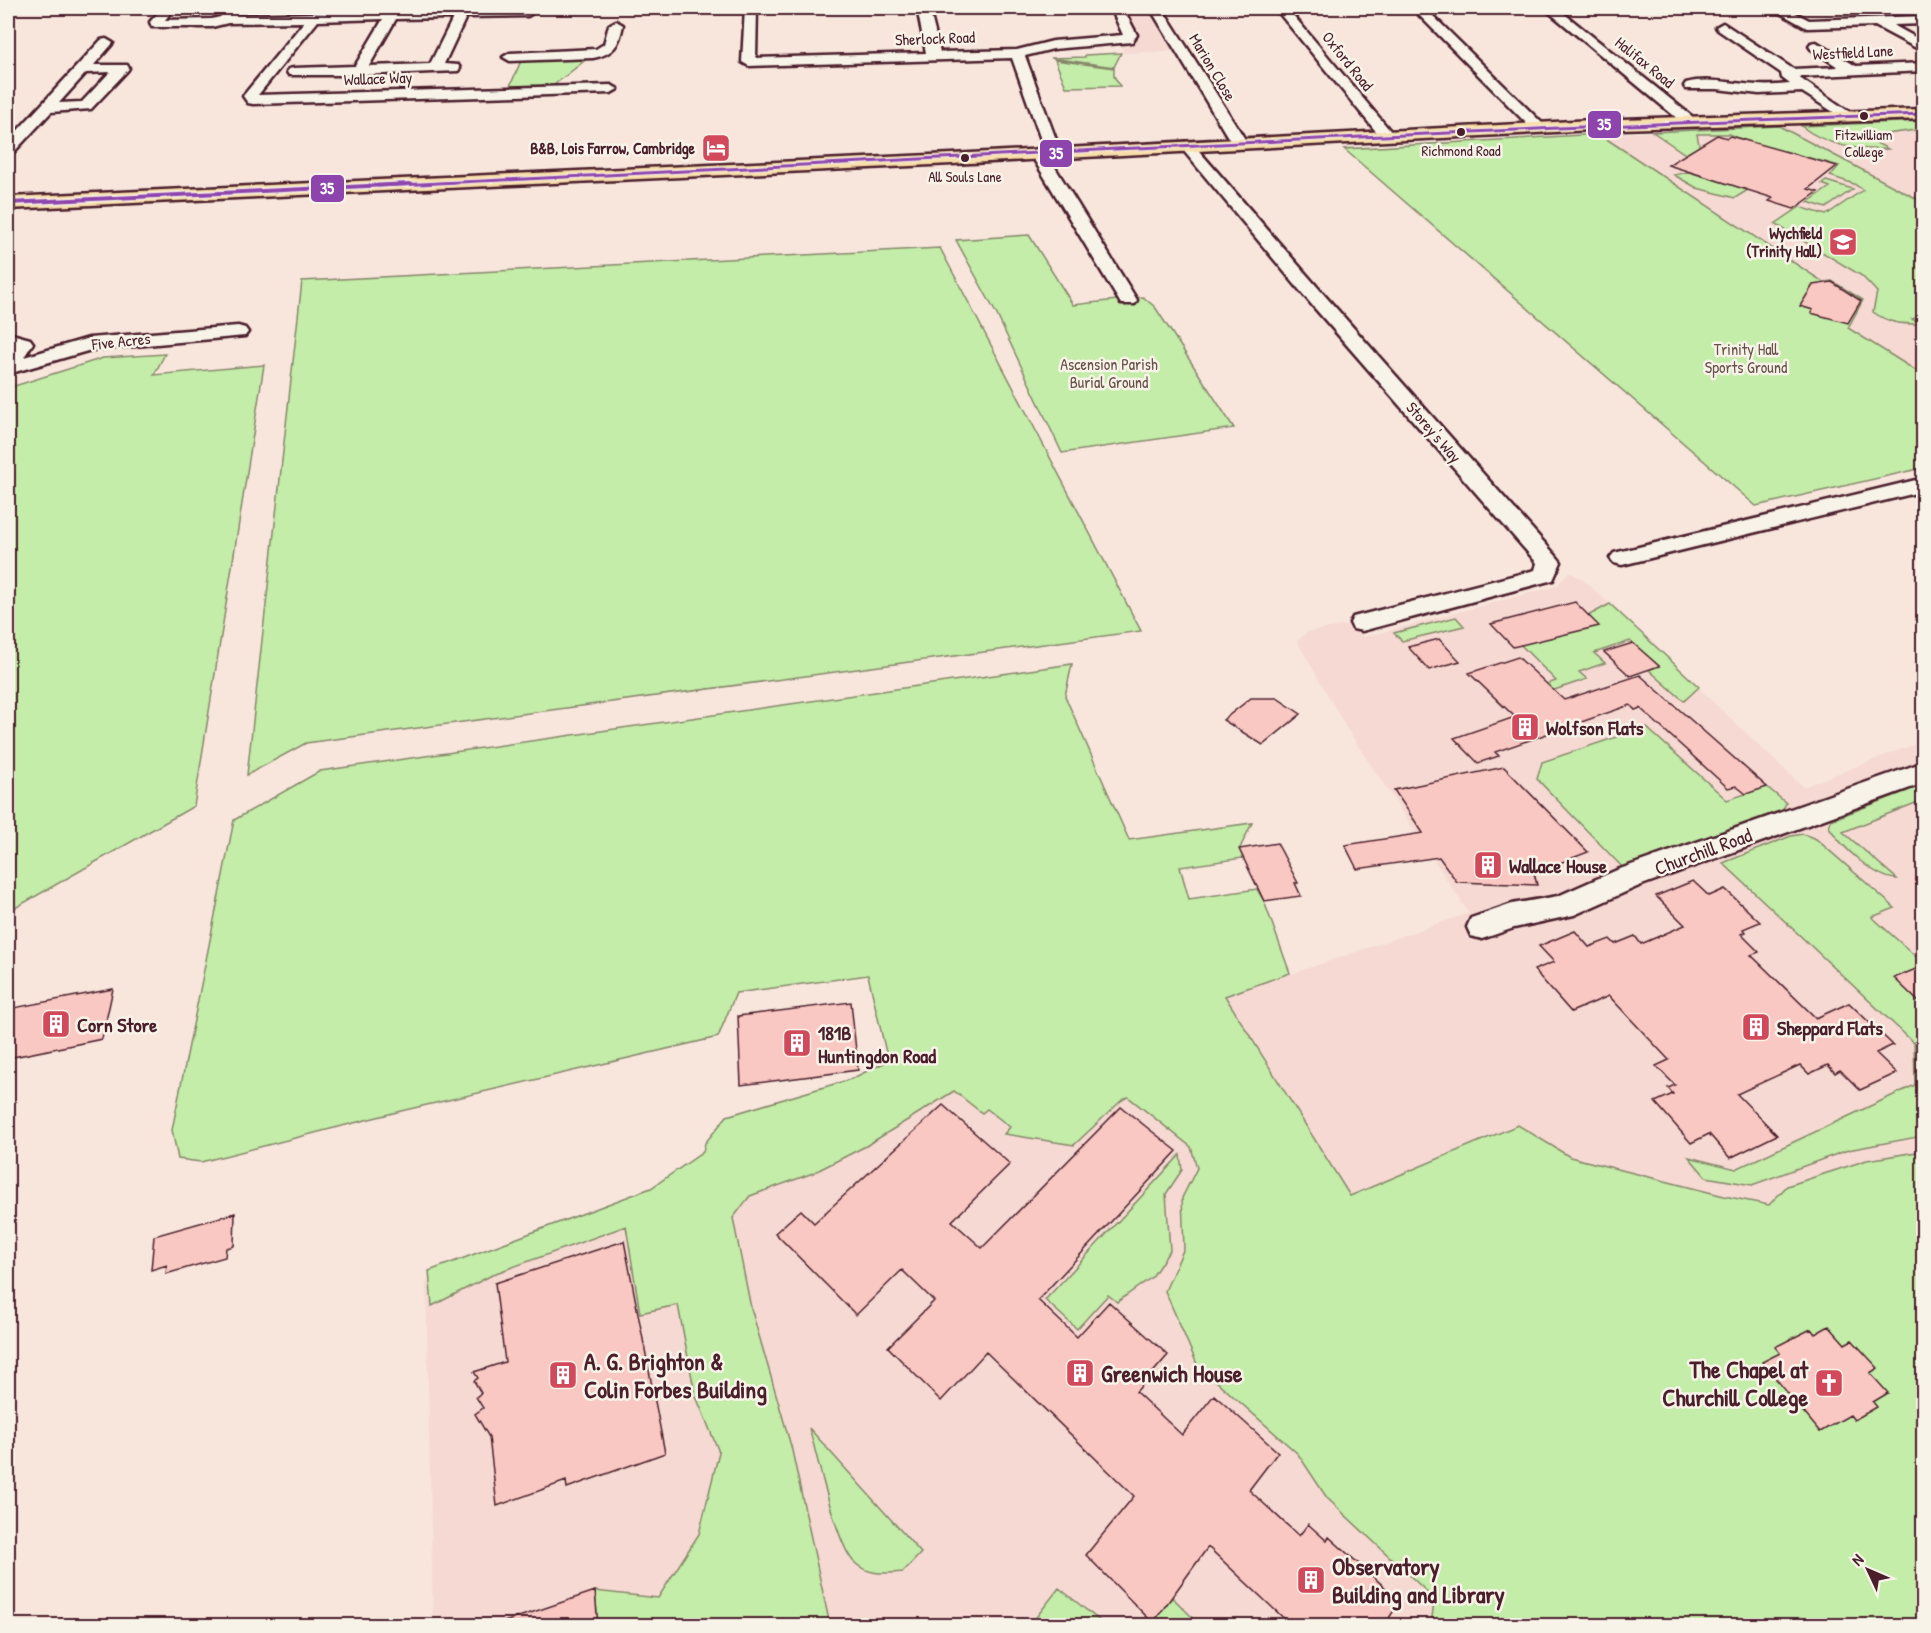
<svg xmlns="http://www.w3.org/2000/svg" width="1931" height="1633" viewBox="0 0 1931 1633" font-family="'Patrick Hand',sans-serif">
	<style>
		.built { fill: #f5d9d2 }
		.green { fill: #c3eda8; stroke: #86866a; stroke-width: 1.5 }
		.building { fill: #f9c8c2; stroke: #4a1f2b; stroke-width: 1.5 }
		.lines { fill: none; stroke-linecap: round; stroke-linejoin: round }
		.street-casing { stroke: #4a1f2b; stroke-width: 5 }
		.primary-casing { stroke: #4a1f2b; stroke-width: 5 }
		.street { fill: #f7f3e8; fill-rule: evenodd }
		.primary { fill: #f8deab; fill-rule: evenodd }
		.bus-1-far1-casing { stroke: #f7f3e8; stroke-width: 5 }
		.bus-1-casing { stroke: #f7f3e8; stroke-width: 7 }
		.bus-1-far1 { stroke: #8e44ad; stroke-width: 3 }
		.bus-1 { stroke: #8e44ad; stroke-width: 4 }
		.bus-dot { fill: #4a1f2b; stroke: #f7f3e8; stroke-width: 2 }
		.labels { text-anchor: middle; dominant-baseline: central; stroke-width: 5; stroke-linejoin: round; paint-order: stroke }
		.far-bus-label { font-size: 15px; fill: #4a1f2b; stroke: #f7f3e8 }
		.far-street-label { font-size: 16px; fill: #4a1f2b; stroke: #f7f3e8 }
		.far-poi-label { font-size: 16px; font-weight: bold; fill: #4a1f2b; stroke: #f7f3e8; text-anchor: end }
		.far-park-label { font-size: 16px; fill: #68524a; stroke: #f7f3e8 }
		.poi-label { font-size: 20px; font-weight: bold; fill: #4a1f2b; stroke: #f7f3e8; text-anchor: start }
		.street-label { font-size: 20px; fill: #4a1f2b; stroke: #f7f3e8 }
		.near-poi-label { font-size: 24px; font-weight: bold; fill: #4a1f2b; stroke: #f7f3e8; text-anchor: start }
		.line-badge { stroke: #f7f3e8; stroke-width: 2 }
		.badge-label { font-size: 16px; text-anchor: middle; font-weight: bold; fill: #fff }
	</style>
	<rect width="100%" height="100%" fill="#f8e6dd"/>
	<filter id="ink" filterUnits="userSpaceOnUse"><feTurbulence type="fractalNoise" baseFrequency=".0167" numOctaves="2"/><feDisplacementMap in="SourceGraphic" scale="12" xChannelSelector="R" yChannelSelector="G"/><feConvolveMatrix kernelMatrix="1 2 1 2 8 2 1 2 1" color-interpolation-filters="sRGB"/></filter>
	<g filter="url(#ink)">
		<path class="built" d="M 1095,8 L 1152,8 L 1177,51 L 1124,53 L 1120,44 L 1123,36 L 1108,11 L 1098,12 Z
			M 1923,121 L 1923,375 L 1848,328 L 1863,301 L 1832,281 L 1823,282 L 1599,134 Z
			M 1569,572 L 1581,578 L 1610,604 L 1803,787 L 1923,741 L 1923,1625 L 433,1625 L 426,1282 L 733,1166 L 1469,913 L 1349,732 L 1297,641 L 1307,632 L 1352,624 L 1364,637 L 1557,586 Z"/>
		<path class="green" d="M 1121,53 L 1114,67 L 1051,58 L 1085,57 L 1085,55 Z
			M 588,58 L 554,85 L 510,86 L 521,61 Z
			M 1055,60 L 1114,68 L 1114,76 L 1120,86 L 1066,87 Z
			M 1923,121 L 1923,129 L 1865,137 L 1888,149 C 1856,150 1827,146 1801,126 Z
			M 1779,126 L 1923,202 L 1923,316 L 1912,319 L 1921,324 C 1901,324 1890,324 1873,312 L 1877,292 L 1862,276 L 1775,224 L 1800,207 L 1826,215 L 1863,190 L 1854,184 L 1830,176 L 1839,166 L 1785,151 L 1781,153 L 1728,134 L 1697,134 L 1699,145 L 1705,152 L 1694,160 L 1653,132 Z
			M 1599,134 L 1823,282 L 1832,281 L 1863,300 L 1848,328 L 1923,375 L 1923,468 L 1756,506 L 1344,149 Z
			M 1688,172 L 1692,173 L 1748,190 L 1735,198 L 1697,188 L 1674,175 Z
			M 1826,181 L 1853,189 L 1826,208 L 1808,202 L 1830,187 L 1822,184 Z
			M 1029,235 L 1073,305 L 1143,297 L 1155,307 L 1234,428 L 1062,453 L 997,315 L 956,240 Z
			M 940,248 L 1141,631 L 306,743 L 247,775 L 302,281 Z
			M 165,354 L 154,375 L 264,365 L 194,806 L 8,912 L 8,388 L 103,358 Z
			M 1610,604 L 1699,687 L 1684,701 L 1649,670 L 1659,666 L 1630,641 L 1594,653 L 1605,663 L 1579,672 L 1587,679 L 1504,707 L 1498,701 L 1556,681 L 1519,643 L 1593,627 L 1584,618 Z
			M 1456,617 L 1464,626 L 1402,641 L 1394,633 Z
			M 1072,664 L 1065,696 L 1129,840 L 1252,823 L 1240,848 L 1243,858 L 1180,867 L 1189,899 L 1257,889 L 1264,901 L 1290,973 L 1225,996 L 1350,1196 L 1518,1125 L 1570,1157 L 1724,1196 L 1769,1205 L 1787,1186 L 1867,1160 L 1923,1151 L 1923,1625 L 1431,1625 L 1434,1602 L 1424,1589 L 1327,1498 L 1298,1454 L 1197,1364 L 1165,1291 L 1184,1248 L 1182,1198 L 1197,1168 L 1191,1147 L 1128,1097 L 1122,1100 L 1074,1145 L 1004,1134 L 1010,1127 L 987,1109 L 982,1113 L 954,1091 L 866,1146 L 813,1173 L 750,1196 L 733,1218 L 751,1308 L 791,1446 L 830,1625 L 598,1625 L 595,1591 L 658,1598 L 699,1534 L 719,1452 L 695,1394 L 678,1305 L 640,1313 L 626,1226 L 496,1273 L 432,1306 L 429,1271 L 651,1188 L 703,1152 L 705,1143 L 727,1116 L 851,1079 L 888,1061 L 868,975 L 736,993 L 718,1037 L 401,1111 L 201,1162 L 178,1159 L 172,1130 L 234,820 L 320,771 Z
			M 1646,727 L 1727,800 L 1767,787 L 1786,803 L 1782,812 L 1625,870 L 1537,779 L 1542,762 Z
			M 1923,785 L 1923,800 L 1843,832 L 1897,879 C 1874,878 1841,846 1829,827 L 1831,820 Z
			M 1803,834 L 1816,839 L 1895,908 L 1872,917 L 1923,963 L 1923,966 L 1895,978 L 1923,1006 L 1923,1136 L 1848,1150 L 1752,1185 L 1706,1177 L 1689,1157 L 1736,1169 L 1915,1085 L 1914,1043 L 1723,863 L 1791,836 Z
			M 1180,1155 L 1182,1170 L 1166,1194 L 1170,1250 L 1152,1277 L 1117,1302 L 1108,1295 L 1077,1329 L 1045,1300 Z
			M 809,1428 L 921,1553 L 903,1572 C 886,1573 869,1576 855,1563 C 837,1548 817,1454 809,1428 Z
			M 1059,1588 L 1105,1625 L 1030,1625 Z
			M 1172,1597 L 1193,1618 L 1188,1625 L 1151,1625 Z"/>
		<path class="building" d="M 1717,135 L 1727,138 L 1730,136 L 1837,166 L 1808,189 L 1818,192 L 1794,209 L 1769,201 L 1773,198 L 1668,165 Z
			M 1832,282 L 1861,301 L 1848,323 L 1811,313 L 1813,310 L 1800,306 L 1813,285 Z
			M 1575,602 L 1599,626 L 1513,647 L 1491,624 Z
			M 1439,639 L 1460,661 L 1429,670 L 1408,647 Z
			M 1633,643 L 1659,666 L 1630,676 L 1604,652 Z
			M 1518,657 L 1564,700 L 1640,675 L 1767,787 L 1746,794 L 1736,786 L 1728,788 L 1640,708 L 1635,710 L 1630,705 L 1495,752 L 1499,756 L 1478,763 L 1454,738 L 1515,717 L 1469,673 Z
			M 1251,698 L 1277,698 L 1301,714 L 1263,745 L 1223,720 Z
			M 1504,767 L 1588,852 L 1534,873 L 1537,885 L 1457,882 L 1439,857 L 1357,869 L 1345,845 L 1423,833 L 1394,790 Z
			M 1277,843 L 1298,883 L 1295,883 L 1301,896 L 1264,901 L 1239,849 Z
			M 1693,881 L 1709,896 L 1725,889 L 1760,922 L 1743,929 L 1745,932 L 1741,934 L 1759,952 L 1751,955 L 1816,1018 L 1849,1003 L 1893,1045 L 1876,1053 L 1897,1073 L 1860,1090 L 1840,1070 L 1835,1073 L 1828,1065 L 1809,1074 L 1800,1065 L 1737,1094 L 1777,1135 L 1730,1158 L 1709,1134 L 1691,1143 L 1655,1102 L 1673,1094 L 1668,1088 L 1675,1085 L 1656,1066 L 1669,1060 L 1609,996 L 1571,1012 L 1534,970 L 1554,962 L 1539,946 L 1575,931 L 1589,947 L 1610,939 L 1615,944 L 1635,936 L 1641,944 L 1685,925 L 1656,896 Z
			M 1923,966 L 1923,1006 L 1894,978 Z
			M 113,989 L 102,1039 L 8,1058 L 8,1009 Z
			M 851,1002 L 858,1070 L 741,1085 L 738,1016 Z
			M 943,1105 L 1010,1164 L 952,1221 L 982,1248 L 1121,1107 L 1177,1151 L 1038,1300 L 1077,1337 L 1109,1302 L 1168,1355 L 1136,1392 L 1182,1435 L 1214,1395 L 1278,1452 L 1249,1490 L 1299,1536 L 1308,1524 L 1327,1541 L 1329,1537 L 1400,1601 L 1384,1626 L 1292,1626 L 1208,1547 L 1153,1623 L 1086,1555 L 1134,1496 L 986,1352 L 941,1401 L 888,1347 L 934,1301 L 902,1270 L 856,1315 L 775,1233 L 801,1210 L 814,1223 Z
			M 235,1213 L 234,1246 L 226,1248 L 225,1257 L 166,1274 L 167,1265 L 151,1270 L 154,1236 Z
			M 624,1241 L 665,1453 L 567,1488 L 566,1481 L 497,1506 L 489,1437 L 475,1414 L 483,1408 L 476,1397 L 481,1393 L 474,1381 L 478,1378 L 474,1372 L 505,1362 L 495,1283 Z
			M 1829,1326 L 1845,1344 L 1852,1340 L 1878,1368 L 1870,1373 L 1888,1393 L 1873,1402 L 1877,1407 L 1854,1420 L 1850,1415 L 1820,1432 L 1762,1362 L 1780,1353 L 1775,1347 L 1811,1329 L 1815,1334 Z
			M 595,1591 L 598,1626 L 505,1626 L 504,1622 Z"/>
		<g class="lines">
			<g class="street-casing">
				<path id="street" d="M 162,8 L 174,8 L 165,20 L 212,19 L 220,17 L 228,8 L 240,8 L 235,15 L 528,8 L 534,12 L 528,16 L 466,17 L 444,64 L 458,65 L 460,68 L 458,71 L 359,75 L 289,75 L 287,72 L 289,69 L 294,68 L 355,66 L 383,19 L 318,21 L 258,95 L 611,85 L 618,89 L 611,93 L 253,104 L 248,103 L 243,96 L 304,22 L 228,23 L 212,27 L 152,27 L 150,22 ZM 453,18 L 430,64 L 369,66 L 396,19 Z
					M 745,8 L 757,8 L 756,58 L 926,53 L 917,8 L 929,8 L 940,52 L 1017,50 L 1053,41 L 1123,35 L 1111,8 L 1123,8 L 1137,35 L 1132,42 L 1053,49 L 1025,56 L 1061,153 L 1058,156 L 1048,156 L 1137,300 L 1135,304 L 1121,304 L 1030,153 L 1038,148 L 1045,151 L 1012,58 L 749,66 L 742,62 Z
					M 1150,8 L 1162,8 L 1248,144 L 1245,147 L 1235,147 L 1232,144 Z
					M 1275,8 L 1287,8 L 1393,134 L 1396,137 L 1393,140 L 1383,140 Z
					M 1412,8 L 1425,8 L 1544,125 L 1547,128 L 1544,131 L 1534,131 Z
					M 1544,8 L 1557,8 L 1694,118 L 1696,121 L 1694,124 L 1684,124 Z
					M 1771,8 L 1786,8 L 1809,20 L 1924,16 L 1924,24 L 1893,25 L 1924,42 L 1924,52 L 1875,26 L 1807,28 Z
					M 616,21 L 623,25 C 619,45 614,54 593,58 L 510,61 L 503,57 L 510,53 L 596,49 L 604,44 L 609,25 Z
					M 1723,23 L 1793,69 L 1838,67 L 1811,49 L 1809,46 L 1811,43 L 1816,42 L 1856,66 L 1924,63 L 1924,71 L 1798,77 L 1851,113 L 1853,116 L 1846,120 L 1802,92 L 1759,94 L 1717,89 L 1686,89 L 1684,86 L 1686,83 C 1709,77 1734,84 1757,85 C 1768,86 1779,85 1790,84 L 1782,78 L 1781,73 L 1718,30 L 1716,27 Z
					M 106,39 L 113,43 L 94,65 L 127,65 L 129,68 L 127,71 L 91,109 L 51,112 L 13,153 L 8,155 L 8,141 L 101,40 ZM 110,72 L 82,102 L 59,103 L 86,73 Z
					M 1188,142 L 1193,144 L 1326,297 L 1557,557 L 1561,562 L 1553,580 L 1362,631 L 1353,629 L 1350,623 L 1353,617 L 1535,570 L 1537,563 L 1312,305 L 1183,150 L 1180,147 Z
					M 238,326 L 245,328 L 248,332 L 245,336 L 91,350 L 8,374 L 8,353 L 12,346 L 8,345 L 8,333 L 30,339 L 33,343 L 24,357 L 89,338 Z
					M 1924,478 L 1924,491 L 1622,565 L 1614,563 L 1610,558 L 1614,553 Z
					M 1924,762 L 1924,783 L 1639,886 L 1574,915 L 1514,928 L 1482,939 L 1471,936 L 1467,927 L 1471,918 L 1512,904 L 1558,896 L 1617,870 Z"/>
			</g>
			<g class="primary-casing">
				<path id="primary" d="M 1924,109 L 1924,119 L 1592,130 L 952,164 L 8,209 L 8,197 L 952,154 L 1592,120 Z"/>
			</g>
			<use href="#street" class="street"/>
			<use href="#primary" class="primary"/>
			<g class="bus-1-far1-casing">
				<path id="bus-1-far1" d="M 378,186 C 894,162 1409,131 1924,114"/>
			</g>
			<g class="bus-1-casing">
				<path id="bus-1" d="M 8,203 L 410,184"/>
			</g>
			<use href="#bus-1-far1" class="bus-1-far1"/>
			<use href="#bus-1" class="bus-1"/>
		</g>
	</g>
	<defs>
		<g id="hotel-square" transform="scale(1.5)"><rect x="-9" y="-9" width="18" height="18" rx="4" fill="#d1495b" stroke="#f7f3e8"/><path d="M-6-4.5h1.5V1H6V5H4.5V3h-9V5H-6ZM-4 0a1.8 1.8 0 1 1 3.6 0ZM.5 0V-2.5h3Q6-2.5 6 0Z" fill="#fff"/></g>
		<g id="university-square" transform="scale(1.5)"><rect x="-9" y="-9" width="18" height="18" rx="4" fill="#d1495b" stroke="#f7f3e8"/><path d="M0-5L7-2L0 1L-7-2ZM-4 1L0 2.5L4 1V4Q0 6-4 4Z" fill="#fff"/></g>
		<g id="building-square" transform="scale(1.5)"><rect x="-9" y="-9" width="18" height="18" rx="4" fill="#d1495b" stroke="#f7f3e8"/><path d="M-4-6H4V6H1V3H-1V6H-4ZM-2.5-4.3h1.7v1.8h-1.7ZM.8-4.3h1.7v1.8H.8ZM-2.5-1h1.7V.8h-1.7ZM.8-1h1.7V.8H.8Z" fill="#fff"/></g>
		<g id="church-square" transform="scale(1.5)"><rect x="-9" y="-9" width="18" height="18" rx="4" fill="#d1495b" stroke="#f7f3e8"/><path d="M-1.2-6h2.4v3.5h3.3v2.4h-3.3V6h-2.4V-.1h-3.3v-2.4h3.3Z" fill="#fff"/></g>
	</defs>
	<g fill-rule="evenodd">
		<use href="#hotel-square" x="716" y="148"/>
		<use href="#university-square" x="1843" y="242"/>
		<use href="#building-square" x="1525" y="727"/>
		<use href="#building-square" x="1488" y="865"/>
		<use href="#building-square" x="56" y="1024"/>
		<use href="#building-square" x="1756" y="1027"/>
		<use href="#building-square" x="797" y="1043"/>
		<use href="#building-square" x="1080" y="1373"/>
		<use href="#building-square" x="563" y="1375"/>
		<use href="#church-square" x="1829" y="1383"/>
		<use href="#building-square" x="1311" y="1580"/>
	</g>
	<g class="bus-dot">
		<circle cx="1864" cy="116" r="5"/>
		<circle cx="1461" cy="132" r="5"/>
		<circle cx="965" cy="158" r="5"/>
	</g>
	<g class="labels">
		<g class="far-bus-label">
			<text x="1864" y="134">Fitzwilliam<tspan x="1864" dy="17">College</tspan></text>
			<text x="1461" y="150">Richmond Road</text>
			<text x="965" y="176">All Souls Lane</text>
		</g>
		<g class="far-street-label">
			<text transform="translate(935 38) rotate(-2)">Sherlock Road</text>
			<text transform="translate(1853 52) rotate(-3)">Westfield Lane</text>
			<text transform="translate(1348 61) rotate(51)">Oxford Road</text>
			<text transform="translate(1645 62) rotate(39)">Halifax Road</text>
			<text transform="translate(1213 67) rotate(59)">Marion Close</text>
			<text transform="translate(378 78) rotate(-2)">Wallace Way</text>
			<text transform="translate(121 341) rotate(-6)">Five Acres</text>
			<text transform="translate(1434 432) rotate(49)">Storey's Way</text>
		</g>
		<g class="far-poi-label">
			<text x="695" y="148">B&amp;B, Lois Farrow, Cambridge</text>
			<text x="1822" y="233">Wychfield<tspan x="1822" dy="18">(Trinity Hall)</tspan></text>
		</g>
		<g class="far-park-label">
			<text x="1746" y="349">Trinity Hall<tspan x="1746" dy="18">Sports Ground</tspan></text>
			<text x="1109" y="364">Ascension Parish<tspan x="1109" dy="18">Burial Ground</tspan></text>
		</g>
		<g class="poi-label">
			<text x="1546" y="727">Wolfson Flats</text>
			<text x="1509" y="865">Wallace House</text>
			<text x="77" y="1024">Corn Store</text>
			<text x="1777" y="1027">Sheppard Flats</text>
			<text x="818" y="1032">181B<tspan x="818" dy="23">Huntingdon Road</tspan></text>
		</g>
		<g class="street-label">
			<text transform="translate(1703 851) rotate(-20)">Churchill Road</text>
		</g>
		<g class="near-poi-label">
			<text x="584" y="1361">A. G. Brighton &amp;<tspan x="584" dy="28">Colin Forbes Building</tspan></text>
			<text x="1808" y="1369" text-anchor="end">The Chapel at<tspan x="1808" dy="28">Churchill College</tspan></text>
			<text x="1101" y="1373">Greenwich House</text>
			<text x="1332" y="1566">Observatory<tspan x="1332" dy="28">Building and Library</tspan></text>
		</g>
	</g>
	<g class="line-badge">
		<rect x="1587" y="110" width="35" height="29" rx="6" fill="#8e44ad"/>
		<rect x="1039" y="139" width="34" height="29" rx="6" fill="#8e44ad"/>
		<rect x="310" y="174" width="35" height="29" rx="6" fill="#8e44ad"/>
	</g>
	<g class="badge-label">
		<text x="1604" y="130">35</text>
		<text x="1056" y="159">35</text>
		<text x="327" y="194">35</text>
	</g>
	<rect width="1931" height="1633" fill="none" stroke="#f7f3e8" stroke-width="30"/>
	<rect x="15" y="15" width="1901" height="1603" fill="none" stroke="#4a1f2b" stroke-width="2" filter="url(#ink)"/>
	<g transform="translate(1868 1570) rotate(314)" stroke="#f7f3e8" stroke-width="4.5" paint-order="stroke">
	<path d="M0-4.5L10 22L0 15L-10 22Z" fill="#4a1f2b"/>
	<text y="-9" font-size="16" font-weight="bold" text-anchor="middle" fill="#4a1f2b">N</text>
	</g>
</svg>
